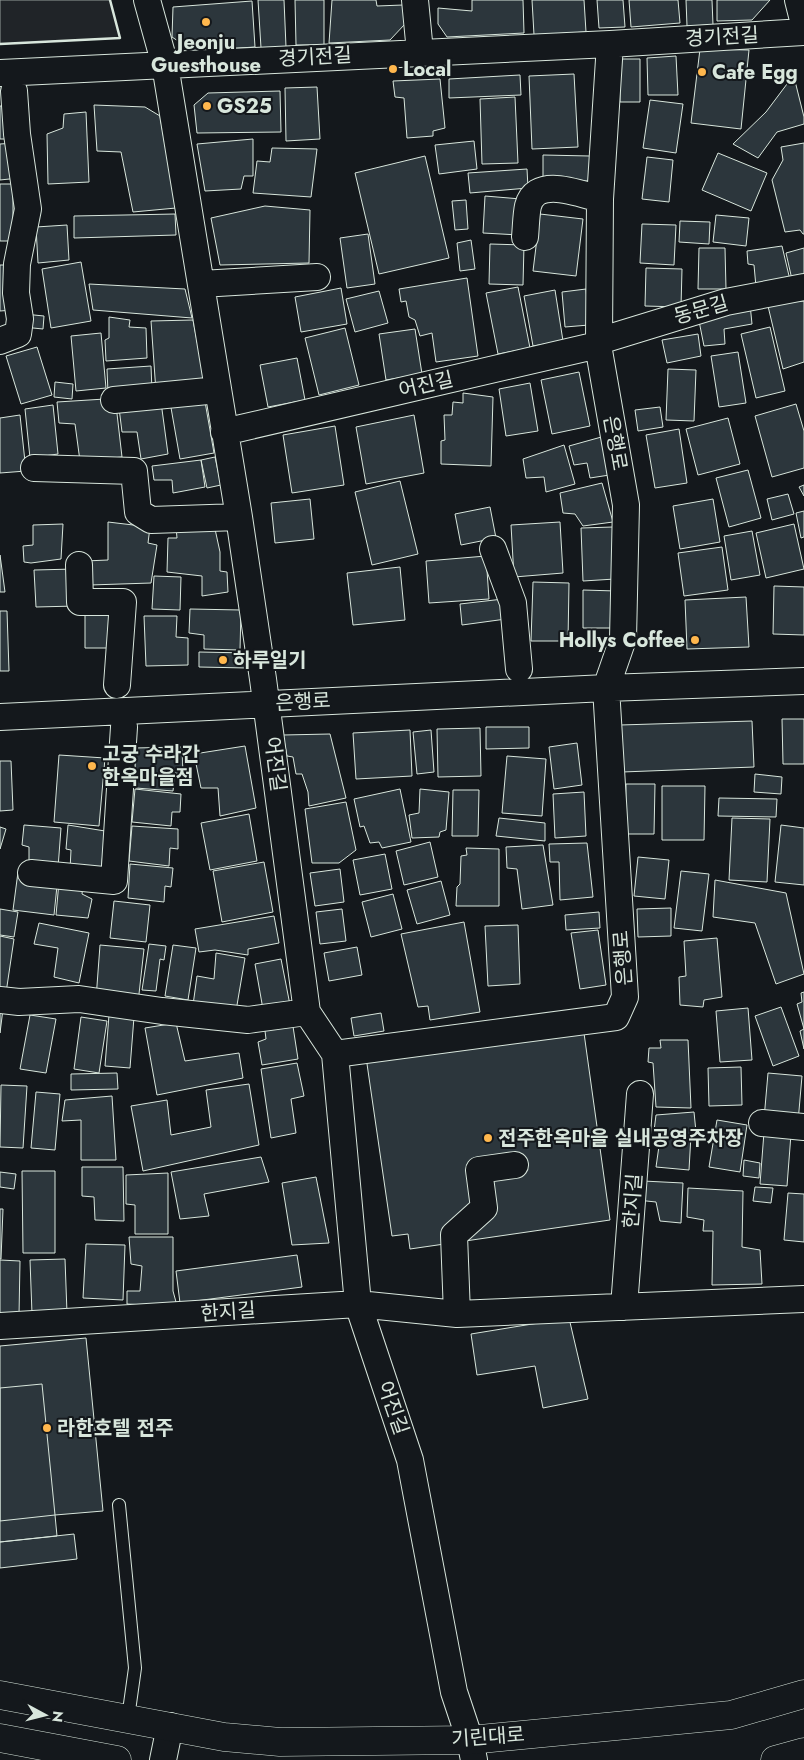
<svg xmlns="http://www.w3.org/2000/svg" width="804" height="1760" viewBox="0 0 804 1760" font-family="Jost,'Noto Sans KR',sans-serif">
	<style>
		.green { fill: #202428; stroke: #939e99 }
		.building { fill: #2c363c; stroke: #d8e6dc }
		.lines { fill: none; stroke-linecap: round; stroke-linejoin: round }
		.service-casing { stroke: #d8e6dc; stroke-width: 14 }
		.minor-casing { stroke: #d8e6dc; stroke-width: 28 }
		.tertiary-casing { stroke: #d8e6dc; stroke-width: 29 }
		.service { stroke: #14181c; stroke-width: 12 }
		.minor { stroke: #14181c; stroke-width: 26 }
		.tertiary { stroke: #14181c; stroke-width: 28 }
		.wall { stroke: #d8e6dc; stroke-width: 2.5 }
		.poi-dot { fill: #ffb74d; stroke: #14181c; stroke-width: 2 }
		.labels { text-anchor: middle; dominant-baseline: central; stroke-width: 4; stroke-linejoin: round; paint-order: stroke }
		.street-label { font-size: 20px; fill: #d8e6dc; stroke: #14181c }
		.poi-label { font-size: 20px; font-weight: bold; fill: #d8e6dc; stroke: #14181c; text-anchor: start }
	</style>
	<rect width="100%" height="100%" fill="#14181c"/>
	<path class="green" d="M 0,0 L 110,0 L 120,38 L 0,44 Z"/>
	<path class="building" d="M 258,0 L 284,0 L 286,47 L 261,48 Z
		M 295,0 L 324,0 L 324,45 L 296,45 Z
		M 332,0 L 376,0 L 377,6 L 403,5 L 405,24 L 390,40 L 329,43 Z
		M 472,0 L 523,0 L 524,33 L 447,37 L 438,24 L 438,8 L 472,11 Z
		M 532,0 L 584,0 L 586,32 L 534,35 Z
		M 597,0 L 623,0 L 625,27 L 599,28 Z
		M 629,0 L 678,0 L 680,23 L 631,27 Z
		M 686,0 L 712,0 L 713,25 L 687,26 Z
		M 717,0 L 770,0 L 752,20 L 717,21 Z
		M 252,1 L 255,47 L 193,51 L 172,37 L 173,7 Z
		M 700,49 L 749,50 L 741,129 L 691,123 Z
		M 676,56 L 678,95 L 648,95 L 647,58 Z
		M 619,59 L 640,59 L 640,102 L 620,102 Z
		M 574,74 L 578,147 L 532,149 L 529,76 Z
		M 520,75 L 521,95 L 449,98 L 449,79 Z
		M 440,79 L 445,128 L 433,131 L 433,136 L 407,138 L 404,98 L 395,97 L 393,81 Z
		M 790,80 L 795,81 L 804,117 L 804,124 L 777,132 L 758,158 L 733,144 L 766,112 Z
		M 317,87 L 320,139 L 286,141 L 285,88 Z
		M 280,91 L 281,132 L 197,133 L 194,105 L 208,93 Z
		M 515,97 L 518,163 L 482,164 L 480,99 Z
		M 650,100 L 683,104 L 676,153 L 643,148 Z
		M 94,105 L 145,107 L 160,116 L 176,208 L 133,212 L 121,152 L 97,151 Z
		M 0,106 L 12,106 L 13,139 L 0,139 Z
		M 86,112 L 89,182 L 48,184 L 47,134 L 63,128 L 64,114 Z
		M 253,139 L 253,176 L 244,176 L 241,189 L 205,191 L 197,144 Z
		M 474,141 L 477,169 L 439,174 L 435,145 Z
		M 15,143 L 19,178 L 0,180 L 0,144 Z
		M 804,143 L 804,234 L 803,234 L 800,230 L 785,232 L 772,180 L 783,160 L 781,147 Z
		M 272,148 L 317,149 L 311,197 L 253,193 L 257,161 L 270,162 Z
		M 718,153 L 767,173 L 751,211 L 702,190 Z
		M 543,155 L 590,156 L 590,181 L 543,180 Z
		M 425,156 L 449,258 L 379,274 L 355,173 Z
		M 647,157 L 673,160 L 669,202 L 642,199 Z
		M 527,169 L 528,188 L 470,193 L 468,173 Z
		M 0,184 L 13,184 L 13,241 L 0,241 Z
		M 485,196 L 521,199 L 519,235 L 483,233 Z
		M 466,200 L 468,229 L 455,230 L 452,201 Z
		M 265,206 L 310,210 L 309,263 L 220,265 L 211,218 Z
		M 175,214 L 176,235 L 74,238 L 74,216 Z
		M 540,214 L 583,219 L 576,276 L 533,271 Z
		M 716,215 L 749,218 L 746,246 L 713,242 Z
		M 680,221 L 710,222 L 709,244 L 679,242 Z
		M 642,224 L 676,225 L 674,265 L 640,263 Z
		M 67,225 L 69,260 L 38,263 L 36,227 Z
		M 368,234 L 375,284 L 347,288 L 340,238 Z
		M 471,240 L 475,269 L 460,271 L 457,243 Z
		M 490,244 L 524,245 L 523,285 L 489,284 Z
		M 782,246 L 790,280 L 756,287 L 754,265 L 748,264 L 747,251 Z
		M 699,248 L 725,248 L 726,289 L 698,289 Z
		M 804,248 L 804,282 L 793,284 L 786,253 Z
		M 81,262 L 91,321 L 51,328 L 42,269 Z
		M 0,265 L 10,265 L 13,310 L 0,311 Z
		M 646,268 L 682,269 L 681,307 L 645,306 Z
		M 467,278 L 478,356 L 436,362 L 432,333 L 420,336 L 415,320 L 409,317 L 406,301 L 401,302 L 399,289 Z
		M 89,284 L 185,289 L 192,318 L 93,310 Z
		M 518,287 L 530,348 L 498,354 L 486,293 Z
		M 341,288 L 347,324 L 301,332 L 295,297 Z
		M 586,289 L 589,325 L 565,327 L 562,292 Z
		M 555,290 L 563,341 L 533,346 L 524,296 Z
		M 379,291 L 388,323 L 355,332 L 346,299 Z
		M 804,301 L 804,362 L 783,369 L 767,302 Z
		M 750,304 L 752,324 L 724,329 L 725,344 L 704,346 L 698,316 Z
		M 24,314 L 44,316 L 43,329 L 23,327 Z
		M 109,317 L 130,320 L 129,327 L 146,328 L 147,358 L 106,361 L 105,340 L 109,338 Z
		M 193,320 L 206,388 L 156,392 L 151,321 Z
		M 770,327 L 785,391 L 756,398 L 741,334 Z
		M 345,328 L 359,385 L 319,395 L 305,338 Z
		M 415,329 L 422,374 L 386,380 L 379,334 Z
		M 101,333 L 106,388 L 76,391 L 71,336 Z
		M 698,334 L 701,356 L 667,363 L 662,340 Z
		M 37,347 L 52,395 L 21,404 L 6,356 Z
		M 738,352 L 746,403 L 719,407 L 711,356 Z
		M 297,358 L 305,400 L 268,407 L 260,365 Z
		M 151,366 L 152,391 L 108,393 L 107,369 Z
		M 668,369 L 696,370 L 694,421 L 666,420 Z
		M 579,372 L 590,426 L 552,434 L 541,380 Z
		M 55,382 L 73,384 L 72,399 L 54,397 Z
		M 530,383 L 538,431 L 506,436 L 499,389 Z
		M 463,393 L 493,397 L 491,466 L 441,464 L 441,441 L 445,440 L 444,415 L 452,415 L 453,402 L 463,403 Z
		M 204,396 L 214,453 L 180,459 L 170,402 Z
		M 105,399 L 116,405 L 122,457 L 80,461 L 75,424 L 59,423 L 57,402 Z
		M 161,402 L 168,454 L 141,459 L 137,432 L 122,432 L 119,408 Z
		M 796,404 L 804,431 L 804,468 L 772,477 L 755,416 Z
		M 53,405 L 58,454 L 30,458 L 25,409 Z
		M 660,407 L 663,427 L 638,431 L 635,410 Z
		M 20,415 L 26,471 L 0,473 L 0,418 Z
		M 414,415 L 424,473 L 366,484 L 356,427 Z
		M 728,418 L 740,464 L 698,475 L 686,429 Z
		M 335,426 L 344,485 L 292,493 L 283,435 Z
		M 679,429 L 687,483 L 655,488 L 646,435 Z
		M 605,436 L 616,474 L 590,478 L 587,463 L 574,465 L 569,446 Z
		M 564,445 L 575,484 L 546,492 L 544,477 L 526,478 L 523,459 Z
		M 215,457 L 221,485 L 207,488 L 201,460 Z
		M 201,460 L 205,487 L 173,493 L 172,480 L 154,480 L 152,466 Z
		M 748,470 L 761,518 L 729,527 L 716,478 Z
		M 400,481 L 418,554 L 372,565 L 355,492 Z
		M 602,483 L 613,522 L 583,526 L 575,514 L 563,513 L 560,493 Z
		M 804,485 L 804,496 L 799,487 Z
		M 788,494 L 794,514 L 772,520 L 767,499 Z
		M 310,499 L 314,539 L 275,543 L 271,503 Z
		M 713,499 L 720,542 L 680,549 L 673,506 Z
		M 490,507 L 496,538 L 461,545 L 455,514 Z
		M 804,511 L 804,537 L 801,538 L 796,513 Z
		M 108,522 L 150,527 L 148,543 L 157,545 L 151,583 L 90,585 L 85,561 L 108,560 Z
		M 560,522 L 563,573 L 514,577 L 511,525 Z
		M 63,524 L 61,559 L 31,563 L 24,562 L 23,546 L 33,545 L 33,525 Z
		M 794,524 L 804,569 L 766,578 L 756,533 Z
		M 176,527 L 215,529 L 220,552 L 220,571 L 227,572 L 228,592 L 202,596 L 202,576 L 167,572 L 168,538 L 177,538 Z
		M 613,527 L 615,579 L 583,581 L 581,528 Z
		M 752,531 L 760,575 L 731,580 L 724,536 Z
		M 722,547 L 728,590 L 684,596 L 678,553 Z
		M 0,555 L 5,592 L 0,592 Z
		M 486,556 L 489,599 L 429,603 L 426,561 Z
		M 400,567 L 405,620 L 353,625 L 347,573 Z
		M 75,569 L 76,606 L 36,607 L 34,570 Z
		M 154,576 L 181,577 L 180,610 L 152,609 Z
		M 533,582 L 569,583 L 568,641 L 531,641 Z
		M 774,586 L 804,587 L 804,635 L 773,634 Z
		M 583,590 L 616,591 L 615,628 L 583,628 Z
		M 746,597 L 749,647 L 687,649 L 685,600 Z
		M 503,599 L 506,619 L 462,625 L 460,604 Z
		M 85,608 L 120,608 L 119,648 L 85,648 Z
		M 190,609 L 241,610 L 240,650 L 204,649 L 204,635 L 189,633 Z
		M 0,611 L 7,611 L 9,671 L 0,671 Z
		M 144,616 L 177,616 L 176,637 L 188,638 L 188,665 L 146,666 Z
		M 199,652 L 248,653 L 247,668 L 199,667 Z
		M 782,719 L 804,719 L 804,764 L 783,764 Z
		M 752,721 L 754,767 L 622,772 L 620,725 Z
		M 486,727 L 529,727 L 529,748 L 486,749 Z
		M 480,728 L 481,776 L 438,777 L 437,729 Z
		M 410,730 L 412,776 L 356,779 L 353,733 Z
		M 431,730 L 434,772 L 417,774 L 413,732 Z
		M 330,734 L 346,798 L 309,806 L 308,792 L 302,774 L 296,774 L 293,757 L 287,756 L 283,735 Z
		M 577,743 L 582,785 L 554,789 L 549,747 Z
		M 245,746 L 256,808 L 220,816 L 218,788 L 201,788 L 194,754 Z
		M 182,747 L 183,774 L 175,773 L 173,791 L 136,788 L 134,748 Z
		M 59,755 L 105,758 L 99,826 L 54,822 Z
		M 507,756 L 546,759 L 542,816 L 502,813 Z
		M 0,761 L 11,761 L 13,810 L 0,811 Z
		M 755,774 L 782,777 L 781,794 L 754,792 Z
		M 626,784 L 655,784 L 654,834 L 625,834 Z
		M 662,786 L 705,786 L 704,840 L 662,840 Z
		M 135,789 L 181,794 L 180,812 L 172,812 L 171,826 L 132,822 Z
		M 400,789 L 411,842 L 382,848 L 379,842 L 370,843 L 364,826 L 360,827 L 354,799 Z
		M 420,789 L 449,792 L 446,830 L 440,832 L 439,837 L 412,838 L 409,815 L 419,813 Z
		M 453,790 L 479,790 L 478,836 L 452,836 Z
		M 584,792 L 586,836 L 555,838 L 553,794 Z
		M 719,798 L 777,799 L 776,817 L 718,816 Z
		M 346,802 L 356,850 L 339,863 L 312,863 L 305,809 Z
		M 249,814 L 257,861 L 210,870 L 201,823 Z
		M 499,818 L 545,823 L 545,841 L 496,836 Z
		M 732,818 L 770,819 L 767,882 L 729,880 Z
		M 24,825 L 61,828 L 58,868 L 29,867 L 29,847 L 22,845 Z
		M 68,825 L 105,831 L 101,873 L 70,870 L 71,850 L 66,849 Z
		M 781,825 L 804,828 L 804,885 L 775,882 Z
		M 132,826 L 178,829 L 178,849 L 170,848 L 169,866 L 129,861 Z
		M 0,827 L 6,829 L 0,849 Z
		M 430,842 L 438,877 L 404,885 L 396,851 Z
		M 587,843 L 593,897 L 560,900 L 559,862 L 550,862 L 549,844 Z
		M 543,845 L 553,905 L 522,909 L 517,869 L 507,868 L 506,847 Z
		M 466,848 L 499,849 L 499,906 L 456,906 L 457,887 L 460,884 L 461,856 L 467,855 Z
		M 385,854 L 392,889 L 360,895 L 353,860 Z
		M 638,857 L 669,860 L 665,899 L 634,896 Z
		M 264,862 L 273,912 L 222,922 L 213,871 Z
		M 130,864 L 173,868 L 171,887 L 165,886 L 164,902 L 128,898 Z
		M 340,869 L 344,902 L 315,906 L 310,873 Z
		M 681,871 L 709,874 L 702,931 L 674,928 Z
		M 18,872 L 58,876 L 54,915 L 13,910 Z
		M 715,880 L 786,893 L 804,974 L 776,984 L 755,923 L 713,917 Z
		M 441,881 L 450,915 L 417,924 L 407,890 Z
		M 59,882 L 83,885 L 82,894 L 92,899 L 88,918 L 56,915 Z
		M 393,894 L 402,929 L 371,937 L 362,902 Z
		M 114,901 L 150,905 L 146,942 L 110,938 Z
		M 671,908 L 671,936 L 638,937 L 637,909 Z
		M 0,909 L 18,912 L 14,937 L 0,935 Z
		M 342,909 L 346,941 L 320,944 L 316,912 Z
		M 599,912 L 600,928 L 566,930 L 565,915 Z
		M 274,916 L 279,943 L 248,949 L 248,955 L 215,950 L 199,952 L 195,929 Z
		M 464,922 L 480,1012 L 430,1020 L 428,1006 L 418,1007 L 401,934 Z
		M 39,923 L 89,933 L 79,983 L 54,977 L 58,948 L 34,944 Z
		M 518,925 L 520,984 L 488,986 L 485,926 Z
		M 598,930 L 606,985 L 580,989 L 571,933 Z
		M 0,936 L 14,939 L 6,993 L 0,993 Z
		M 717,938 L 722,997 L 704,1000 L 703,1007 L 680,1005 L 679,977 L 686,976 L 684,941 Z
		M 149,944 L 166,946 L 164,960 L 160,959 L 156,991 L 142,990 Z
		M 100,945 L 144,949 L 138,1003 L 96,999 Z
		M 173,945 L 196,948 L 188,1000 L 165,996 Z
		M 357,947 L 362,975 L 329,981 L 324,953 Z
		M 216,953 L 245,958 L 236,1011 L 193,1005 L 197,976 L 214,979 Z
		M 281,959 L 291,1010 L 264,1015 L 255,964 Z
		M 804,992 L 804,1049 L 800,1031 L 804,1029 L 797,1004 L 802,1002 L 801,993 Z
		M 781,1007 L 799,1056 L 773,1066 L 755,1016 Z
		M 748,1008 L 752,1060 L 720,1062 L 716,1011 Z
		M 0,1009 L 3,1009 L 0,1033 Z
		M 381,1013 L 384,1031 L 354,1036 L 351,1018 Z
		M 30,1015 L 56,1019 L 46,1073 L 20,1069 Z
		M 109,1015 L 134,1017 L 130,1068 L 105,1066 Z
		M 81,1017 L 107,1021 L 99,1073 L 74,1069 Z
		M 292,1020 L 298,1059 L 262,1065 L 258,1042 L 266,1039 L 264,1023 Z
		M 176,1023 L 185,1061 L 239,1053 L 243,1078 L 157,1095 L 145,1028 Z
		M 583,1026 L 610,1220 L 410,1249 L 408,1234 L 392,1236 L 366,1057 Z
		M 660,1040 L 688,1040 L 691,1108 L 656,1107 L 653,1063 L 648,1062 L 649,1048 L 661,1048 Z
		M 297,1063 L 304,1096 L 291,1099 L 296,1133 L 271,1138 L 261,1069 Z
		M 741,1067 L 742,1105 L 709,1106 L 708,1068 Z
		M 117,1073 L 118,1089 L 71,1090 L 71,1074 Z
		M 768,1073 L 802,1076 L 798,1122 L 764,1119 Z
		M 249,1084 L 259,1145 L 143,1171 L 131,1106 L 167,1100 L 171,1135 L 211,1127 L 206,1090 Z
		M 1,1085 L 27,1086 L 23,1148 L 0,1147 Z
		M 36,1092 L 60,1094 L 55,1150 L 31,1148 Z
		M 112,1096 L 116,1160 L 81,1160 L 81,1120 L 62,1121 L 65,1100 Z
		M 694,1112 L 696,1132 L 691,1135 L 689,1170 L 656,1167 L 661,1132 L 654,1131 L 656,1115 Z
		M 717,1120 L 747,1125 L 740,1172 L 709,1167 Z
		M 764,1132 L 791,1134 L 787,1186 L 760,1184 Z
		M 261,1157 L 269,1182 L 204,1194 L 209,1216 L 180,1219 L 171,1172 Z
		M 744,1160 L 760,1163 L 759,1178 L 743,1176 Z
		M 82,1167 L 123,1167 L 124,1221 L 95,1220 L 94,1197 L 82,1196 Z
		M 22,1171 L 55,1171 L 55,1253 L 23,1253 Z
		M 0,1172 L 16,1174 L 14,1189 L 0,1187 Z
		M 168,1173 L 168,1234 L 135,1234 L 135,1205 L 126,1204 L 126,1175 Z
		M 316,1177 L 329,1243 L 292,1245 L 282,1183 Z
		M 643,1181 L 683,1183 L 681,1223 L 660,1221 L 656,1202 L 637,1200 Z
		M 755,1187 L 773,1188 L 771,1203 L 753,1201 Z
		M 688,1188 L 743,1191 L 742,1247 L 760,1250 L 762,1284 L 712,1285 L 713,1231 L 703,1231 L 704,1220 L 687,1217 Z
		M 788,1193 L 804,1194 L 804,1242 L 784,1240 Z
		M 0,1209 L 3,1209 L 1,1259 L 0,1259 Z
		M 129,1237 L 173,1237 L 173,1291 L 176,1302 L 164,1306 L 127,1304 L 127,1291 L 140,1291 L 142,1266 L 131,1264 Z
		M 86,1244 L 125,1245 L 123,1300 L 83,1298 Z
		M 297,1255 L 302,1287 L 180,1303 L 176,1271 Z
		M 65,1259 L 67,1313 L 32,1314 L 30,1260 Z
		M 0,1260 L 20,1261 L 19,1316 L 0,1315 Z
		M 569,1318 L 588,1399 L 543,1408 L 535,1366 L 477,1375 L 471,1334 Z
		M 86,1338 L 103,1511 L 55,1515 L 57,1536 L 0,1542 L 0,1346 Z
		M 42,1384 L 55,1515 L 0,1521 L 0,1388 Z
		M 74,1534 L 77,1559 L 0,1568 L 0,1542 Z"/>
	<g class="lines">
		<g class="service-casing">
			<path id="service" d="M 119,1505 L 135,1668 L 128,1718"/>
		</g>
		<g class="minor-casing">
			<path id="minor" d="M 147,0 L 165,65 L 239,517 L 263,679 L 307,1012 L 335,1054 L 358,1304 L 410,1460 L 454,1692 L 470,1740 L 474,1760
				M 415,0 L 420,52
				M 798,0 L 804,24
				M 0,73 L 610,44 L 804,32
				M 525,237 C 526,227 526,215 528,206 C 536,175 580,194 600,199
				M 201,284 L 317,277
				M 0,341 L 18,334 L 20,319 L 16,293 L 17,264 L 28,209 L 17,134 L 14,91
				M 599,341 L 726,302 L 804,287
				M 114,400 L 218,390
				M 224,432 L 598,345
				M 34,468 L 134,471 L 138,512 L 151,520 L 239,517
				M 493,549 L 513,603 L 519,669
				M 79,565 L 80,602 L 123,602 L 117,685
				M 0,717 L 606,688 L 804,681
				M 31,873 L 114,881 L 124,727
				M 0,1000 L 19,1002 L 79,999 L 162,1011 L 248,1020 L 307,1012
				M 335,1054 L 616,1017 L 625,997 L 606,688 L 623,639 L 626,505 L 598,345 L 599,341 L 600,199 L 610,44
				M 762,1123 L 804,1127
				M 624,1307 L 640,1094
				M 457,1314 L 454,1235 L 484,1208 L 479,1170 L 515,1165
				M 0,1326 L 358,1304 L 457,1314 L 804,1299
				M 163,1760 L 170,1726"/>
		</g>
		<g class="tertiary-casing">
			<path id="tertiary" d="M 0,1695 L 224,1737 L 280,1742 L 470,1740 L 731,1715 L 804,1694
				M 0,1738 L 117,1760
				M 775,1760 L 804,1752"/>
		</g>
		<use href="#service" class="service"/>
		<use href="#minor" class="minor"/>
		<use href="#tertiary" class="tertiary"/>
		<path class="wall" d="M 0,44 L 120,38 L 110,0"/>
	</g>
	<g class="poi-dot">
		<circle cx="206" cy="22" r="5"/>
		<circle cx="393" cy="69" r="5"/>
		<circle cx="702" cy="72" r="5"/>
		<circle cx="207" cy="106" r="5"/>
		<circle cx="695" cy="640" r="5"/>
		<circle cx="223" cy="660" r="5"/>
		<circle cx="92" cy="766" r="5"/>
		<circle cx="488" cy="1138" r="5"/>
		<circle cx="47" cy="1428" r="5"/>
	</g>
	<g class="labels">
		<g class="street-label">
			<text transform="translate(722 37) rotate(-3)">경기전길</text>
			<text transform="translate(315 57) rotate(-3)">경기전길</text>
			<text transform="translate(701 310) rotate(-16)">동문길</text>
			<text transform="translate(426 385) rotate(-13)">어진길</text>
			<text transform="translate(615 443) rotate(80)">은행로</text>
			<text transform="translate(303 702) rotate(-3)">은행로</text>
			<text transform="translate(275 764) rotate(83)">어진길</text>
			<text transform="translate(623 958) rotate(-94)">은행로</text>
			<text transform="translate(633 1201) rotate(-86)">한지길</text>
			<text transform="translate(228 1312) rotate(-4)">한지길</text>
			<text transform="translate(393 1408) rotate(71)">어진길</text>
			<text transform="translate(488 1737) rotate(-4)">기린대로</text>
		</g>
		<g class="poi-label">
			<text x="206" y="42" text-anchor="middle">Jeonju<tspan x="206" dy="23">Guesthouse</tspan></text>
			<text x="403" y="69">Local</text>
			<text x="712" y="72">Cafe Egg</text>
			<text x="217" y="106">GS25</text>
			<text x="685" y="640" text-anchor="end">Hollys Coffee</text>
			<text x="233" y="660">하루일기</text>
			<text x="102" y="754">고궁 수라간<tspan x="102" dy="23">한옥마을점</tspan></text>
			<text x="498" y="1138">전주한옥마을 실내공영주차장</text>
			<text x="57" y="1428">라한호텔 전주</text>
		</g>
	</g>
	<g transform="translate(45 1715) rotate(97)" stroke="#14181c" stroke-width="4" paint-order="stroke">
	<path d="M0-4L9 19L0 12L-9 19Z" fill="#d8e6dc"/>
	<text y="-8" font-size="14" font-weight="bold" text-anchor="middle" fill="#d8e6dc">N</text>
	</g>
</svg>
